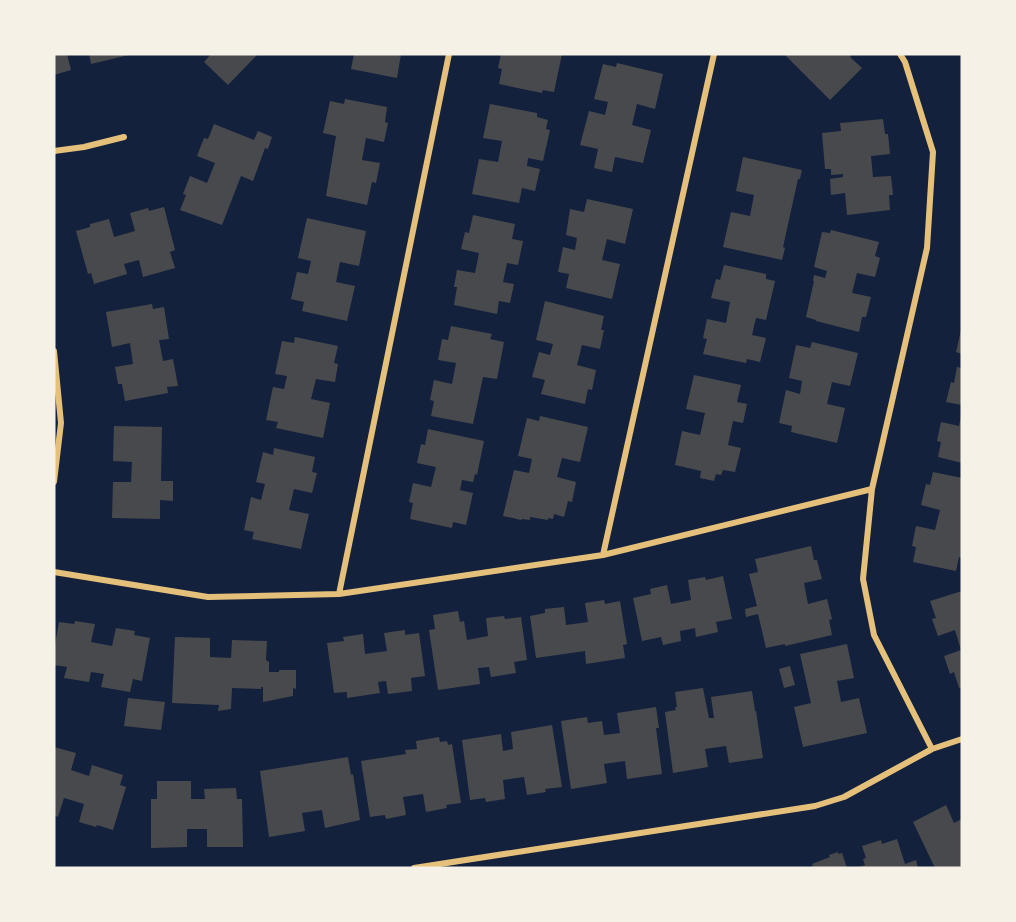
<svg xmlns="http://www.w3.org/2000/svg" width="1016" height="922" viewBox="0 0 1016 922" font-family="Figtree,sans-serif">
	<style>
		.building { fill: #48494c }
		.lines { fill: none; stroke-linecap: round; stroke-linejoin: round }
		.minor { stroke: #e5c07b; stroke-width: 6 }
	</style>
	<rect width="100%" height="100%" fill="#14213d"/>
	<path class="building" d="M 54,54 L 67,54 L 71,70 L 54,75 Z
		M 89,54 L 129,54 L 129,55 L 91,64 Z
		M 211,54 L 258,54 L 228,85 L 204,62 Z
		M 354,54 L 401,54 L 397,78 L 351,69 Z
		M 501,54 L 562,54 L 554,92 L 543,90 L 542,93 L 499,84 L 502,69 L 498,68 Z
		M 784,54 L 824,54 L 826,55 L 827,54 L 852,54 L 850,57 L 862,68 L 830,100 Z
		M 617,63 L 663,74 L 655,109 L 637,104 L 632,125 L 651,130 L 643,163 L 615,157 L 612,172 L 594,168 L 598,149 L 580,145 L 589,111 L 605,115 L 608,102 L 594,99 L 603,64 L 616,67 Z
		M 345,99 L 387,107 L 385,122 L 388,123 L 384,142 L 366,138 L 362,160 L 380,163 L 376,183 L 372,182 L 367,205 L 326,196 L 336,136 L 323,133 L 330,101 L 344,104 Z
		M 490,104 L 537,113 L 537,117 L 548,120 L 546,129 L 550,130 L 543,161 L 528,158 L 527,166 L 540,169 L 535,191 L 522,188 L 519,203 L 472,194 L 479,159 L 498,162 L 502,141 L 483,138 Z
		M 883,119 L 885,134 L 888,134 L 890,154 L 871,156 L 873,177 L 891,176 L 893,195 L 889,195 L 890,210 L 847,215 L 845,193 L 831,195 L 830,179 L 843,177 L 843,174 L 831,175 L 831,169 L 825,169 L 822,133 L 841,131 L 840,123 Z
		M 214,124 L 254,140 L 258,131 L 272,137 L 268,149 L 265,148 L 253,181 L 241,176 L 222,225 L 180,210 L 186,195 L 183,194 L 190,176 L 207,183 L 215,163 L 197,156 L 204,138 L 208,139 Z
		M 743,157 L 802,170 L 800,179 L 798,179 L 783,247 L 785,248 L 782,260 L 723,247 L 731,212 L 750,216 L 754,195 L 736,191 Z
		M 587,199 L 633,209 L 625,244 L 607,239 L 602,260 L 620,264 L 612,299 L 566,288 L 569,274 L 558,272 L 563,247 L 575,250 L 577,238 L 566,235 L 570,209 L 584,212 Z
		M 164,207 L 175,250 L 170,252 L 175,268 L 143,277 L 139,260 L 124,264 L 127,274 L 94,284 L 91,273 L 88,274 L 76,231 L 90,227 L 90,224 L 109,219 L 114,237 L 135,231 L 130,213 L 148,208 L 149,211 Z
		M 473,215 L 515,224 L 512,239 L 523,241 L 518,265 L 507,263 L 503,282 L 514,284 L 510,303 L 499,301 L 497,314 L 454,305 L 457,287 L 454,287 L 457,270 L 475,273 L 479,253 L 461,249 L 465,232 L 469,233 Z
		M 307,218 L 366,231 L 359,266 L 340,262 L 336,282 L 355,286 L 347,321 L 302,311 L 304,302 L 291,299 L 297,272 L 308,274 L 311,261 L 298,258 Z
		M 831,230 L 879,242 L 875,256 L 880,258 L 875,277 L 857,273 L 852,293 L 871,297 L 866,317 L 862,317 L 859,332 L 816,321 L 816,320 L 806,317 L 814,281 L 813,281 L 814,275 L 825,278 L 827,271 L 814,267 L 822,232 L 830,233 Z
		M 724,265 L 766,274 L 766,279 L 775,281 L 766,320 L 756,318 L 752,335 L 766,338 L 760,362 L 747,359 L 746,363 L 703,354 L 707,339 L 703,338 L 707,319 L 726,323 L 730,302 L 711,298 L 716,279 L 720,280 Z
		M 545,301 L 604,316 L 601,330 L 604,330 L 600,349 L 582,345 L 577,365 L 596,370 L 592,390 L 588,389 L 585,404 L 541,394 L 545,380 L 532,377 L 539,352 L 550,355 L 553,344 L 536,340 Z
		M 152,304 L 153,309 L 164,307 L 169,339 L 159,340 L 163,361 L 173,359 L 178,386 L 167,387 L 168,393 L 125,401 L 122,384 L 118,384 L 115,367 L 133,364 L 130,343 L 112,347 L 106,312 Z
		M 451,326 L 492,334 L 490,339 L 504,342 L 497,379 L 483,377 L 473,424 L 431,416 L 434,401 L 430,400 L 434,380 L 452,384 L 456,363 L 438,360 L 442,339 L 448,340 Z
		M 961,330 L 962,331 L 962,354 L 956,352 Z
		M 295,337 L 338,346 L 334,363 L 338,364 L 335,382 L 316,379 L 311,399 L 330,403 L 323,438 L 276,428 L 278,422 L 266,420 L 273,387 L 284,389 L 287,376 L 275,374 L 282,341 L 294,343 Z
		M 812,342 L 858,353 L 850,386 L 832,382 L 827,404 L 845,408 L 837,443 L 791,432 L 792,426 L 779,423 L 786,390 L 800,394 L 802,381 L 789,378 L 796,345 L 810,348 Z
		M 957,367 L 962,368 L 962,405 L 946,402 L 951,382 L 954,383 Z
		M 694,375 L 741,385 L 737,402 L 747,404 L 743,423 L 733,421 L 728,445 L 741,448 L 735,472 L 723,470 L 721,475 L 716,474 L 714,481 L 700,478 L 701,471 L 675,465 L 682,431 L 700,435 L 705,413 L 686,409 Z
		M 540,416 L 588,427 L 580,462 L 562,458 L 557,477 L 576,482 L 572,502 L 568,501 L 564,517 L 554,514 L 553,519 L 548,518 L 548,520 L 530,517 L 530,520 L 522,519 L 521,520 L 503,516 L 514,470 L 529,473 L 532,459 L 518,456 L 527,418 L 539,421 Z
		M 961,416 L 962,463 L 938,457 L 941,442 L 937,441 L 941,422 L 959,426 Z
		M 114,426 L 162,427 L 161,481 L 173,481 L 173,501 L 160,500 L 160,519 L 112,518 L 113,482 L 131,482 L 132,462 L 113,461 Z
		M 428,429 L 484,441 L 477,475 L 475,474 L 473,482 L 462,480 L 460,490 L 473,493 L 466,525 L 453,522 L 452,528 L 410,519 L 413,503 L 409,502 L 413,483 L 431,487 L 436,467 L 417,463 L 421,444 L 425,445 Z
		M 274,448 L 315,457 L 312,472 L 317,473 L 312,493 L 294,489 L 289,510 L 309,514 L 301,549 L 252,539 L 254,532 L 244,530 L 251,497 L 261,500 L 265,484 L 256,482 L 263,452 L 273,455 Z
		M 933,472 L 962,478 L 962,558 L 959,557 L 956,571 L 913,562 L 916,547 L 912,546 L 916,526 L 935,530 L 940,510 L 921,505 L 926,484 L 930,485 Z
		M 811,546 L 814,560 L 817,560 L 822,579 L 804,583 L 808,604 L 827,599 L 832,619 L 829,620 L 832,635 L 785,646 L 785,644 L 766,648 L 758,614 L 746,617 L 745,609 L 757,606 L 749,574 L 758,572 L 755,559 Z
		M 723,576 L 732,619 L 716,622 L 718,632 L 696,637 L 695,628 L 680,631 L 681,641 L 663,645 L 661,637 L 642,641 L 633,598 L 651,594 L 650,589 L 667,585 L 671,604 L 691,600 L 688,580 L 705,577 L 706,580 Z
		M 962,591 L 962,687 L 959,688 L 954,672 L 950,674 L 944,656 L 961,650 L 955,630 L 938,636 L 932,619 L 936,618 L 930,601 Z
		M 604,600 L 605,604 L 620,601 L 627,644 L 623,645 L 625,658 L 586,664 L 585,651 L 536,658 L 530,616 L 545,613 L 545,609 L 564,607 L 566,625 L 588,622 L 585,603 Z
		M 458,611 L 460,622 L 464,621 L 467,640 L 488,636 L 486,618 L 504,616 L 505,619 L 521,617 L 527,660 L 514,662 L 516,673 L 491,677 L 489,667 L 478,668 L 480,684 L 438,690 L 429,630 L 435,629 L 433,615 Z
		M 75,621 L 95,624 L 91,642 L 112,646 L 116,628 L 135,631 L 134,635 L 150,638 L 142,681 L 133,679 L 130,692 L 101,687 L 104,674 L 91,672 L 89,682 L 64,678 L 67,667 L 54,665 L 54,651 L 59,622 L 74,624 Z
		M 405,630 L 405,635 L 419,633 L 425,676 L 411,678 L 412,691 L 388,694 L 386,681 L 378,682 L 380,693 L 347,698 L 347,692 L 334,693 L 327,643 L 344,641 L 343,637 L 363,634 L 365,654 L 387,651 L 384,633 Z
		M 175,637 L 210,638 L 210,657 L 231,658 L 232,640 L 267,641 L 266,660 L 269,662 L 269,672 L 279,672 L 279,670 L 296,670 L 296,689 L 293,688 L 293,696 L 263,702 L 263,687 L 261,687 L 261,689 L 232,688 L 231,709 L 218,711 L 219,705 L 172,703 Z
		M 847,644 L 854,678 L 837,681 L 841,702 L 859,698 L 867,733 L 803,747 L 794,707 L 811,703 L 800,654 Z
		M 790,666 L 795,685 L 784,688 L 779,669 Z
		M 703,688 L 709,718 L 714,718 L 711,697 L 752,691 L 755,711 L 756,711 L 763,758 L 729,763 L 726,746 L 705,749 L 708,767 L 673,773 L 665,712 L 676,710 L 675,707 L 677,707 L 675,692 Z
		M 128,698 L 165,702 L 161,730 L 124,726 Z
		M 656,707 L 659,728 L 656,728 L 662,774 L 627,779 L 625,761 L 604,764 L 607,783 L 571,789 L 561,721 L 587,717 L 588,723 L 602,721 L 604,735 L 620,733 L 617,713 Z
		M 552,725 L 562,787 L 545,789 L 546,792 L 527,795 L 524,777 L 503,780 L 505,799 L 486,802 L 485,798 L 470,800 L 462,740 L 501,734 L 503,751 L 513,749 L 511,732 Z
		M 439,737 L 440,742 L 447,741 L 448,745 L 452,744 L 461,803 L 446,805 L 447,808 L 426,812 L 423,794 L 403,797 L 406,815 L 386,819 L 385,815 L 370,817 L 361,761 L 406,754 L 405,750 L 417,749 L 416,741 Z
		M 54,747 L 76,753 L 71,770 L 89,776 L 92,765 L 123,775 L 120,785 L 126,787 L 113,830 L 97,825 L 96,827 L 79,822 L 84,804 L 64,798 L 58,817 L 54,815 Z
		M 348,757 L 351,775 L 353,774 L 360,820 L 325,828 L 322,810 L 302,813 L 305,831 L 269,837 L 260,771 Z
		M 157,781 L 191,781 L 191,799 L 205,799 L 204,789 L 236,788 L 237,799 L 242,799 L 243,847 L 207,847 L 207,829 L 187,829 L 187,847 L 151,848 L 151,799 L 157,799 Z
		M 946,805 L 954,823 L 962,819 L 962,868 L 935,868 L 913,822 Z
		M 897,839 L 905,864 L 916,860 L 918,868 L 856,868 L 865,865 L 863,859 L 866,858 L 862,846 L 881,840 L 882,844 Z
		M 838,852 L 838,854 L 842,853 L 847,868 L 808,868 L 813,866 L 812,864 L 830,857 L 829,855 Z"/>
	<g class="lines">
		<path class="minor" d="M 900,54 L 905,62 L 933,152 L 927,248 L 872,489 L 863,579 L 874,635 L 932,749
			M 54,151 L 84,147 L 124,137
			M 54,351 L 61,423 L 54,482
			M 603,555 L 714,54
			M 54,572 L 208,597 L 339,594 L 603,555 L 872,489
			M 339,594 L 449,54
			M 414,868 L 815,806 L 844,797 L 932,749 L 962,739"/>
	</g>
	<rect width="1016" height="922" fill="none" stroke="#f6f1e7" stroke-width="111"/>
</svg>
